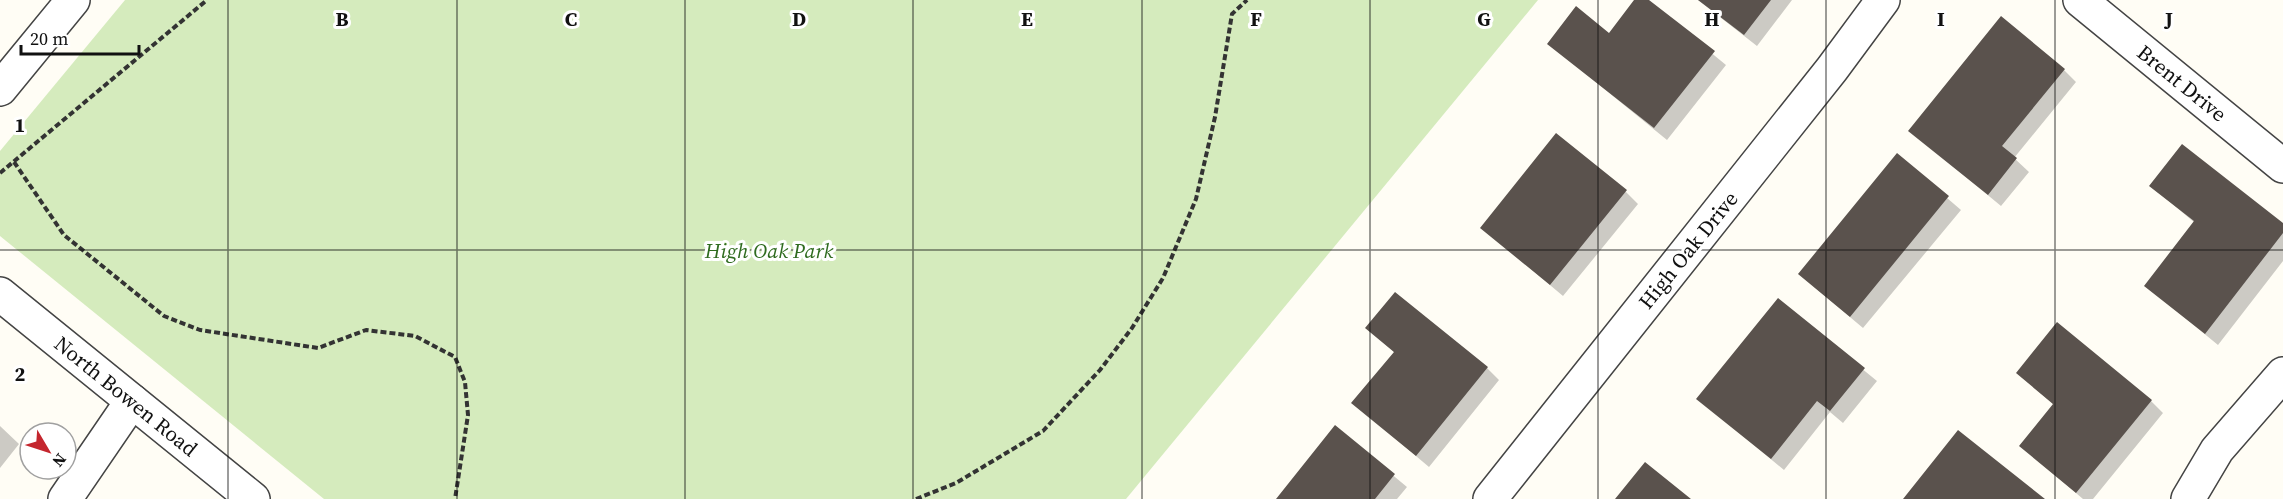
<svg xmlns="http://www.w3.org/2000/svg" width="2283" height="499" viewBox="0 0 2283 499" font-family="'Source Serif 4',serif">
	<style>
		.green { fill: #d5ebbd }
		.shadow { fill: #0003 }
		.building { fill: #5a524d }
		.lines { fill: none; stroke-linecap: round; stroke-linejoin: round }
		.minor-casing { stroke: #444; stroke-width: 36 }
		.tertiary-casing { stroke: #444; stroke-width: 36 }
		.path { stroke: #333; stroke-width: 4; stroke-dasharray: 6 3; stroke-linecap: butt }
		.minor { stroke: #fff; stroke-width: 33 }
		.tertiary { stroke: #fff; stroke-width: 33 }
		.grid { fill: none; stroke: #111; stroke-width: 1.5; stroke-opacity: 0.55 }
		.labels { text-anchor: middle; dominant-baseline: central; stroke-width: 6; stroke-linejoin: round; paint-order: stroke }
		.street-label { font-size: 21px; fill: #111; stroke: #fff }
		.park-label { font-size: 21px; font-style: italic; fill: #2f6b1f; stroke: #fff }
		.grid-label { font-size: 20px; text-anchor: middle; font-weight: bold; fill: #111; stroke: #fff; stroke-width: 6; stroke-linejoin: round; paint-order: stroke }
	</style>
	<rect width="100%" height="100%" fill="#fffdf5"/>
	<path class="green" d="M 125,0 L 1538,0 L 1126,499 L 324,499 L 0,236 L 0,151 Z"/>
	<path class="shadow" d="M 1636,0 L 1647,0 L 1726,65 L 1667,140 L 1549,44 L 1609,35 Z
		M 1698,0 L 1792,0 L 1757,46 Z
		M 2064,70 L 2076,82 L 2014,158 L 2029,172 L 2001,206 L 1910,131 Z
		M 1897,155 L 1961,210 L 1863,328 L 1813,286 Z
		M 2151,186 L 2283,225 L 2283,261 L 2218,345 L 2146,286 L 2195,223 Z
		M 1626,192 L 1638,204 L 1563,296 L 1482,228 Z
		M 1778,300 L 1877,381 L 1843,423 L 1830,412 L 1784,470 L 1698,399 Z
		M 1367,328 L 1487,368 L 1499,380 L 1429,467 L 1353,403 L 1395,353 Z
		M 2018,373 L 2151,401 L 2163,413 L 2093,499 L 2083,499 L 2021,446 L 2054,405 Z
		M 0,426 L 19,444 L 0,468 Z
		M 1335,427 L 1407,487 L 1397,499 L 1277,499 Z"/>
	<path class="building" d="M 1634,0 L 1649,0 L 1715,51 L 1654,128 L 1547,44 L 1576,6 L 1609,33 Z
		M 1698,0 L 1771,0 L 1744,35 Z
		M 2001,16 L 2065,69 L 2002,146 L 2017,158 L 1988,195 L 1908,131 Z
		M 1556,133 L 1627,190 L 1550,285 L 1480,228 Z
		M 2182,144 L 2283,223 L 2283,233 L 2205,334 L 2144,286 L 2194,221 L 2149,186 Z
		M 1897,153 L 1949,196 L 1850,317 L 1798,274 Z
		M 1395,292 L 1488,367 L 1416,456 L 1351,403 L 1394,352 L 1365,328 Z
		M 1778,298 L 1865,368 L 1830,411 L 1817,401 L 1771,459 L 1696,399 Z
		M 2057,322 L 2152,400 L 2076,493 L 2019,446 L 2053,404 L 2016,373 Z
		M 1335,425 L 1395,474 L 1375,499 L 1276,499 Z
		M 1958,430 L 2045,499 L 1903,499 Z
		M 1645,462 L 1691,499 L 1615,499 Z"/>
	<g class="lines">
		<g class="minor-casing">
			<path id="minor" d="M 2080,0 L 2283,166
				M 0,89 L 73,0
				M 65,499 L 132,401
				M 1490,499 L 1832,69 L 1883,0
				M 2188,499 L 2217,450 L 2283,374"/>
		</g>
		<g class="tertiary-casing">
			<path id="tertiary" d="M 0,294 L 253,499"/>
		</g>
		<path class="path" d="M 14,162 L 64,235 L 164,316 L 200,330 L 318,348 L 366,330 L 415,336 L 455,357 L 465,382 L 468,415 L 455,499
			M 0,173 L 207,0
			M 916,499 L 956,483 L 1043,431 L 1100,370 L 1132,328 L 1163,278 L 1196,199 L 1215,117 L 1232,14 L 1247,0"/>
		<use href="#minor" class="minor"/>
		<use href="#tertiary" class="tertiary"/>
	</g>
	<path class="grid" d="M 228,0 L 228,499M 457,0 L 457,499M 685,0 L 685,499M 913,0 L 913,499M 1142,0 L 1142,499M 1370,0 L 1370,499M 1598,0 L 1598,499M 1826,0 L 1826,499M 2055,0 L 2055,499M 0,250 L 2283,250"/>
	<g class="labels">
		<g class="street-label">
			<text transform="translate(2182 83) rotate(39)">Brent Drive</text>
			<text transform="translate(1688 250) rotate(-51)">High Oak Drive</text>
			<text transform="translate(126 396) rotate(39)">North Bowen Road</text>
		</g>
		<g class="park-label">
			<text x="769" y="250">High Oak Park</text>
		</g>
	</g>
	<g class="grid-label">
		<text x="342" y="26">B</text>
		<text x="571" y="26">C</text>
		<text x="799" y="26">D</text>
		<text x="1027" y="26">E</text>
		<text x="1256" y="26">F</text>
		<text x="1484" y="26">G</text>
		<text x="1712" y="26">H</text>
		<text x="1941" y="26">I</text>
		<text x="2169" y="26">J</text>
		<text x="20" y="132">1</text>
		<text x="20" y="381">2</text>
	</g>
	<g transform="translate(48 451) rotate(129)"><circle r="28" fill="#ffffff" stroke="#a0a0a0" stroke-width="1.5"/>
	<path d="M0-4.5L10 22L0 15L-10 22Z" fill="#c4262e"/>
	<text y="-9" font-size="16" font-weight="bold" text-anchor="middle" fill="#111111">N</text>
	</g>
	<path d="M21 45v9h118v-9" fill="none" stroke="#111111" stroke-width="3"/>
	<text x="30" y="45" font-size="18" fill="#111111" stroke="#ffffff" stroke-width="4.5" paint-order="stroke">20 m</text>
</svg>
